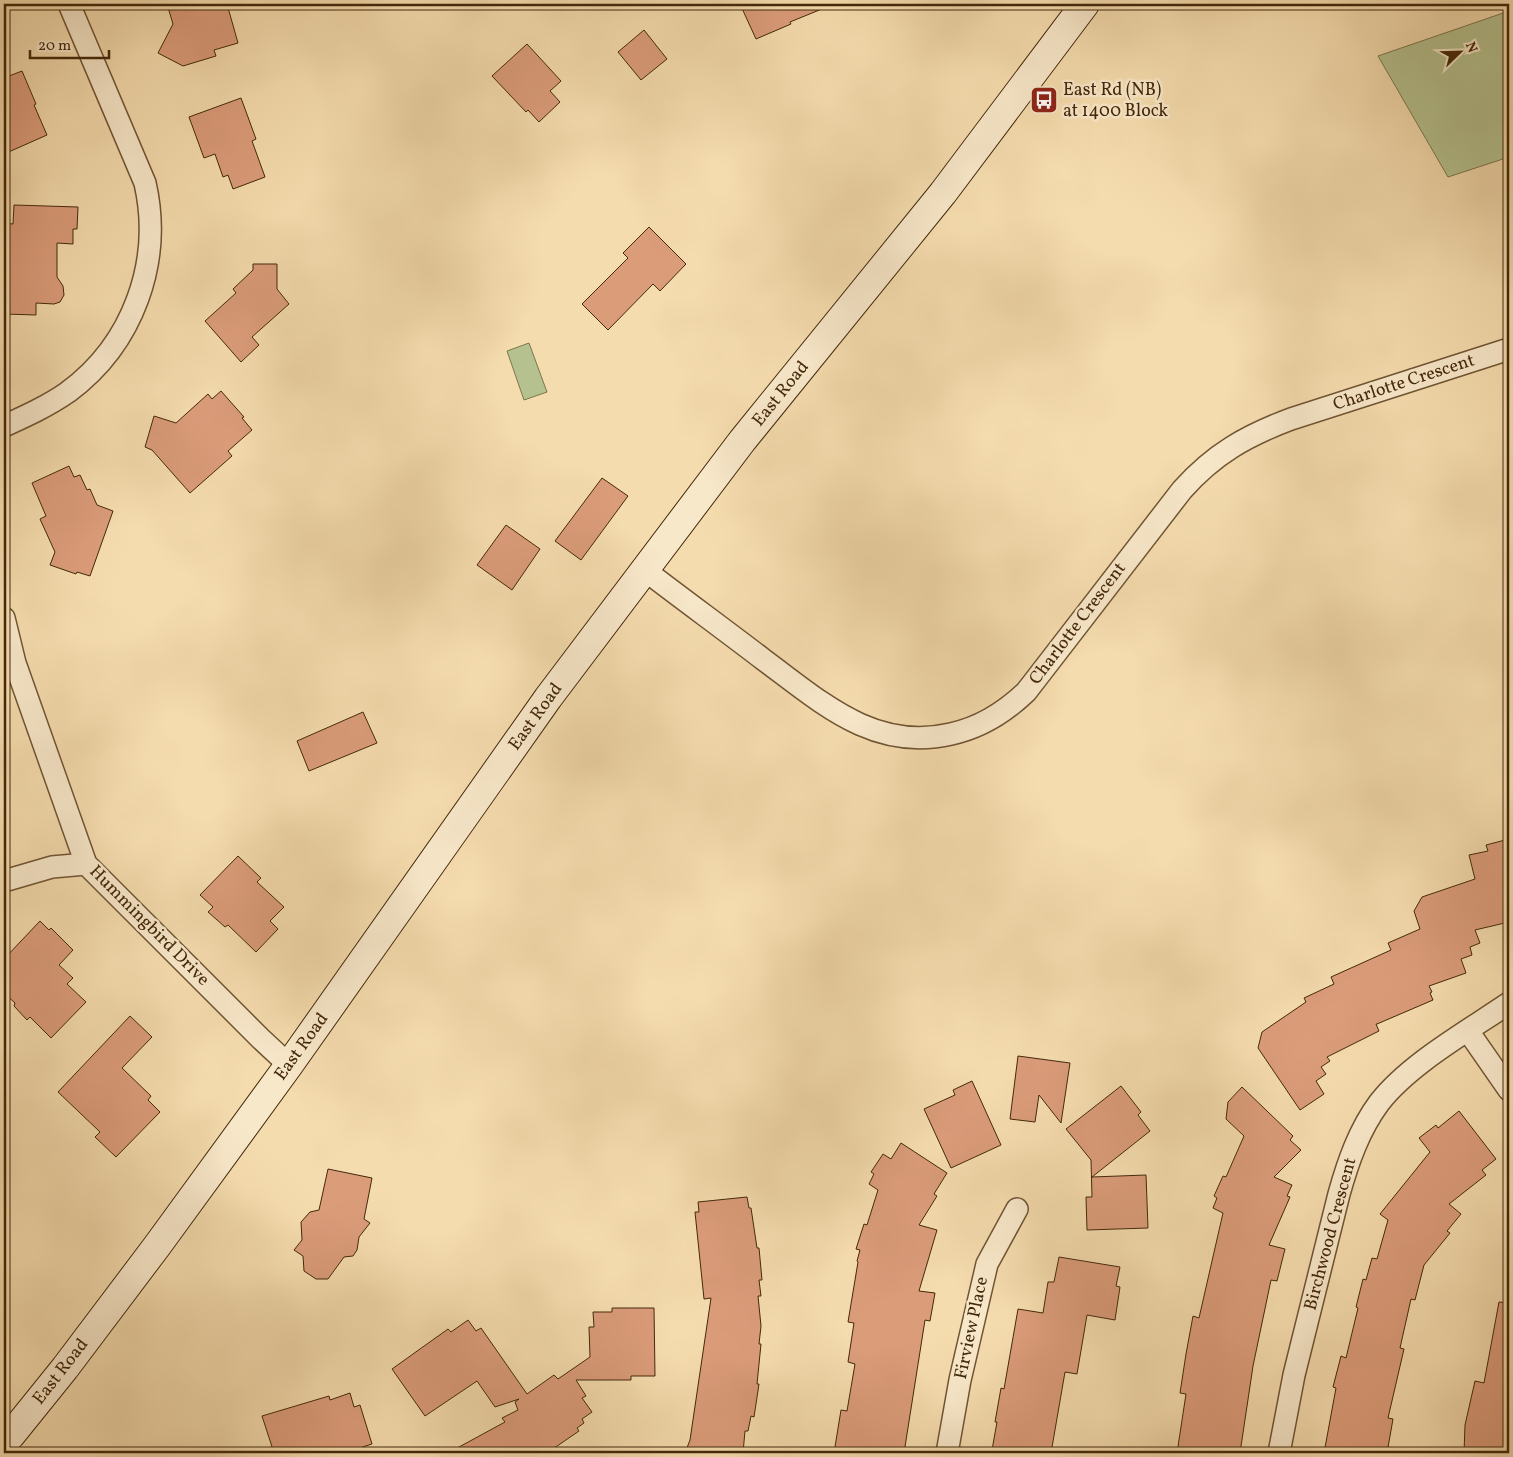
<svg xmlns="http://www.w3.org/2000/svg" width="1513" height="1457" viewBox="0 0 1513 1457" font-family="Vollkorn,serif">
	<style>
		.green { fill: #b5c28f; stroke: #7c754c }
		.building { fill: #db9c7a; stroke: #43280a }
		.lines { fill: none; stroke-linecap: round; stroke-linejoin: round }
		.street-casing { stroke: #705533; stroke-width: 24 }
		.secondary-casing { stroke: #43280a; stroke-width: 30 }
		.street { stroke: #f8e8ca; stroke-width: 21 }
		.secondary { stroke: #f8e8ca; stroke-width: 28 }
		.labels { text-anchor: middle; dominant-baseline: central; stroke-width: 5; stroke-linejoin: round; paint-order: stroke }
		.poi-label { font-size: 18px; fill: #43280a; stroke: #f8e8ca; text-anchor: start }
		.street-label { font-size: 18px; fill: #43280a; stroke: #f8e8ca }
	</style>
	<rect width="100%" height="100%" fill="#f5dcae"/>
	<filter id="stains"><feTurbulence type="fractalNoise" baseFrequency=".004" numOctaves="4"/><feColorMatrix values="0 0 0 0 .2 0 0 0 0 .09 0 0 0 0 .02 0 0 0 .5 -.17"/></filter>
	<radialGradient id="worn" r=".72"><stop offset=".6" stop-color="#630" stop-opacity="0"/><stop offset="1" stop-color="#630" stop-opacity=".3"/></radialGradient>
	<path class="green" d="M 1509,11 L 1509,157 L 1448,177 L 1378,56 Z
		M 529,343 L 547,392 L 524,400 L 507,351 Z"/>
	<path class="building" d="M 167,4 L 227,4 L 238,43 L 214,50 L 216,56 L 183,66 L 158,53 L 173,24 Z
		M 740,4 L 834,4 L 790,22 L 791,24 L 756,39 Z
		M 644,30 L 667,59 L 641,80 L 618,52 Z
		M 527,44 L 561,81 L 550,91 L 560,102 L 539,122 L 528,110 L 526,112 L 492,76 Z
		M 22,71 L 36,104 L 34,105 L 47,135 L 4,154 L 4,78 Z
		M 241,98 L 256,139 L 252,141 L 265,177 L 233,189 L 228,175 L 223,177 L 215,154 L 204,158 L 189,117 Z
		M 14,205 L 78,207 L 77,229 L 73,229 L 73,244 L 57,243 L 57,277 L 63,286 L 64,295 L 60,302 L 54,304 L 36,303 L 36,315 L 4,314 L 4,223 L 13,224 Z
		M 649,227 L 686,264 L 660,291 L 653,284 L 608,330 L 582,304 L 628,258 L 623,253 Z
		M 253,264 L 277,264 L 277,289 L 289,304 L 252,337 L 259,345 L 241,362 L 205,321 L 236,293 L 233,289 L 253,270 Z
		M 221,391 L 244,417 L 242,418 L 252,430 L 228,451 L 232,456 L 190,493 L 152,450 L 145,447 L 154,416 L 176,423 L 208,394 L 212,399 Z
		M 69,466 L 74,477 L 80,475 L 87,490 L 90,489 L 97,505 L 113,511 L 90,576 L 77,572 L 76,574 L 50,565 L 55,552 L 40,519 L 46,516 L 32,483 Z
		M 602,478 L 628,496 L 581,560 L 555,541 Z
		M 506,525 L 540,549 L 512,590 L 477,565 Z
		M 363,712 L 377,743 L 309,771 L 297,741 Z
		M 1509,839 L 1509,922 L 1475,930 L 1480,943 L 1470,947 L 1472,955 L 1461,959 L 1466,973 L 1429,986 L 1432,992 L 1430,993 L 1433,1000 L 1377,1024 L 1376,1024 L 1379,1031 L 1327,1057 L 1330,1061 L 1321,1067 L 1326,1074 L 1316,1081 L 1324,1094 L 1300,1110 L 1258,1048 L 1262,1032 L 1306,1002 L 1304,998 L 1334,984 L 1331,977 L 1391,950 L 1388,943 L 1420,929 L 1414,911 L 1422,897 L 1475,879 L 1469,855 L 1488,851 L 1486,845 Z
		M 238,856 L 261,878 L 257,882 L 284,907 L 270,921 L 278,929 L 256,952 L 228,925 L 225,927 L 208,912 L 213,907 L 200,895 Z
		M 40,921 L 49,930 L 51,928 L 73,950 L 59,965 L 73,978 L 67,984 L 86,1002 L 51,1038 L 30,1017 L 27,1020 L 14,1006 L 15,1003 L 4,993 L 4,959 Z
		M 130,1016 L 152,1037 L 122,1068 L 151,1096 L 148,1100 L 160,1112 L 116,1157 L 95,1137 L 100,1132 L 58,1092 Z
		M 1018,1056 L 1070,1063 L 1061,1123 L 1039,1095 L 1035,1122 L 1010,1119 Z
		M 972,1081 L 1001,1145 L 951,1168 L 924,1109 L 955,1095 L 953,1090 Z
		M 1121,1086 L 1141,1112 L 1138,1115 L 1150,1131 L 1092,1177 L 1146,1175 L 1148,1228 L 1087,1230 L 1086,1197 L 1092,1197 L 1091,1160 L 1066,1129 Z
		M 1242,1087 L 1293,1136 L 1290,1140 L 1301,1150 L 1274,1177 L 1292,1185 L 1287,1196 L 1290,1197 L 1269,1245 L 1285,1249 L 1277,1281 L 1271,1280 L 1253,1366 L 1240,1453 L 1177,1453 L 1186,1394 L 1180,1393 L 1186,1354 L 1193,1316 L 1199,1318 L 1223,1213 L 1213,1208 L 1217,1198 L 1214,1196 L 1223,1176 L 1226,1177 L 1244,1136 L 1226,1119 L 1228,1102 Z
		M 1459,1111 L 1496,1159 L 1482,1170 L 1486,1175 L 1449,1204 L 1461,1214 L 1447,1231 L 1450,1233 L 1424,1265 L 1415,1300 L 1411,1299 L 1400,1348 L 1404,1349 L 1388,1418 L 1393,1419 L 1387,1453 L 1324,1453 L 1336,1388 L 1333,1387 L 1341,1356 L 1346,1358 L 1358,1308 L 1356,1307 L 1363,1279 L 1366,1280 L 1372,1258 L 1377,1259 L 1388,1220 L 1380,1214 L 1430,1152 L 1419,1138 L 1436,1125 L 1438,1128 Z
		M 901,1143 L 947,1173 L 934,1194 L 937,1196 L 919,1225 L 937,1230 L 919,1291 L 935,1293 L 930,1321 L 925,1320 L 904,1453 L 834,1453 L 841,1410 L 847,1411 L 855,1364 L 848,1362 L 854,1323 L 848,1322 L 858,1262 L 857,1261 L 860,1250 L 856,1249 L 864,1224 L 867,1225 L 878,1190 L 869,1184 L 874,1174 L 871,1172 L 883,1154 L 891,1159 Z
		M 328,1169 L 372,1178 L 364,1219 L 370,1223 L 359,1237 L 357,1250 L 353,1256 L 344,1257 L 328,1279 L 316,1279 L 304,1271 L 303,1256 L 294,1250 L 302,1240 L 301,1222 L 310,1212 L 319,1210 Z
		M 747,1197 L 749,1208 L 751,1208 L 757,1248 L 759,1248 L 762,1280 L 759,1280 L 761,1296 L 758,1296 L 761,1326 L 759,1344 L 761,1344 L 757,1384 L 759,1384 L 754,1417 L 751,1416 L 748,1431 L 745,1431 L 743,1453 L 685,1453 L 690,1440 L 711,1298 L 704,1299 L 695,1212 L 699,1212 L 698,1202 Z
		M 1059,1257 L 1120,1267 L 1116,1286 L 1120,1287 L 1115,1320 L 1087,1315 L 1077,1374 L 1065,1372 L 1051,1453 L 996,1453 L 996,1451 L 992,1450 L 997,1422 L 995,1422 L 1001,1388 L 1004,1389 L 1018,1309 L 1043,1313 L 1048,1282 L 1054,1282 Z
		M 1499,1302 L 1509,1303 L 1509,1453 L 1464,1453 L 1465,1425 L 1475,1381 L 1484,1383 Z
		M 612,1308 L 654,1308 L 655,1376 L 631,1376 L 631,1380 L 576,1380 L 586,1396 L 582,1398 L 592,1412 L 582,1419 L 584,1423 L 577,1428 L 579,1431 L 547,1453 L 448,1453 L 505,1422 L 502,1418 L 518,1410 L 515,1402 L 519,1399 L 495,1407 L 477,1381 L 425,1416 L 392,1369 L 448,1329 L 451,1332 L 468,1320 L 476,1331 L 481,1328 L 527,1394 L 554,1375 L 558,1379 L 590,1357 L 589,1327 L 594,1327 L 593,1312 L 612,1312 Z
		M 350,1393 L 354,1407 L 360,1405 L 372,1444 L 344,1453 L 274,1453 L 262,1416 L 329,1396 L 330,1400 Z"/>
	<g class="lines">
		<g class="street-casing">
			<path id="street" d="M 4,426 C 26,416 48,406 68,392 C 133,344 163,262 145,183 L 69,4
				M 646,571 C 685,601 725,630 764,660 C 821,702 874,752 951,734 C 979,728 1005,712 1026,692 L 1182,490 C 1214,454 1246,436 1291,419 L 1509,349
				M 4,618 L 15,663 L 86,864 L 261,1039 L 289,1065
				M 4,881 L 52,867 L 86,864
				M 1468,1031 L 1509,1090
				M 947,1453 L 960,1380 L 987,1264 L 1017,1209
				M 1279,1453 L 1294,1375 L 1339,1194 C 1348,1162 1359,1130 1379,1103 C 1409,1064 1468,1031 1509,1003"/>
		</g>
		<g class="secondary-casing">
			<path id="secondary" d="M 4,1442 L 11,1435 L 65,1368 L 157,1246 L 289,1065 L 548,698 L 742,441 L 943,193 L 1085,4"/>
		</g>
		<use href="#street" class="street"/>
		<use href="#secondary" class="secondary"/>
	</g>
	<defs>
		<g id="bus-square" transform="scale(1.4375)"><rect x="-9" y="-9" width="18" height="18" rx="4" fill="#8f2418" stroke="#f8e8ca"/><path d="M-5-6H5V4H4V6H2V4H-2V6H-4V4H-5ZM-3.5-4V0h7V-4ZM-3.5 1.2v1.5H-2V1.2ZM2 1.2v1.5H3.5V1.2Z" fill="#fff"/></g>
	</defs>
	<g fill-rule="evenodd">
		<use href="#bus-square" x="1044" y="100"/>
	</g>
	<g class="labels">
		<g class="poi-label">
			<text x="1063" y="90">East Rd (NB)<tspan x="1063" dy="21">at 1400 Block</tspan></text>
		</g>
		<g class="street-label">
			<text transform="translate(1404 383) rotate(-18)">Charlotte Crescent</text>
			<text transform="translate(781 394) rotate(-51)">East Road</text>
			<text transform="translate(1078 624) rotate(-53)">Charlotte Crescent</text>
			<text transform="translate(536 717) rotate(-54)">East Road</text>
			<text transform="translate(149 926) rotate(45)">Hummingbird Drive</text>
			<text transform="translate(302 1047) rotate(-54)">East Road</text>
			<text transform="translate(1331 1234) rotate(-75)">Birchwood Crescent</text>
			<text transform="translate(972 1328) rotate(-78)">Firview Place</text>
			<text transform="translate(61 1372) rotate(-52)">East Road</text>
		</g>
	</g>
	<rect width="1513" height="1457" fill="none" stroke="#f5dcae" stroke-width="20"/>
	<rect x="5" y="5" width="1503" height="1447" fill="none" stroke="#43280a" stroke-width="2.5"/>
	<rect x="10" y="10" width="1493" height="1437" fill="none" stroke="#43280a"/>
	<g transform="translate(1460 52) rotate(67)" stroke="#f8e8ca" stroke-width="4" paint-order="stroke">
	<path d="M0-4L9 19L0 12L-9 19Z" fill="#43280a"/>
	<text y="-8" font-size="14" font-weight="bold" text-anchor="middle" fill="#43280a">N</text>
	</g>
	<path d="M30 50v8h79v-8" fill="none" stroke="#43280a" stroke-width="2.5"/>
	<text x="38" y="50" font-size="15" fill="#43280a" stroke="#f8e8ca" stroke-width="4" paint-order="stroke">20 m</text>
	<rect width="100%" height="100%" filter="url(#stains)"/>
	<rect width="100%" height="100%" fill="url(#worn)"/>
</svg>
